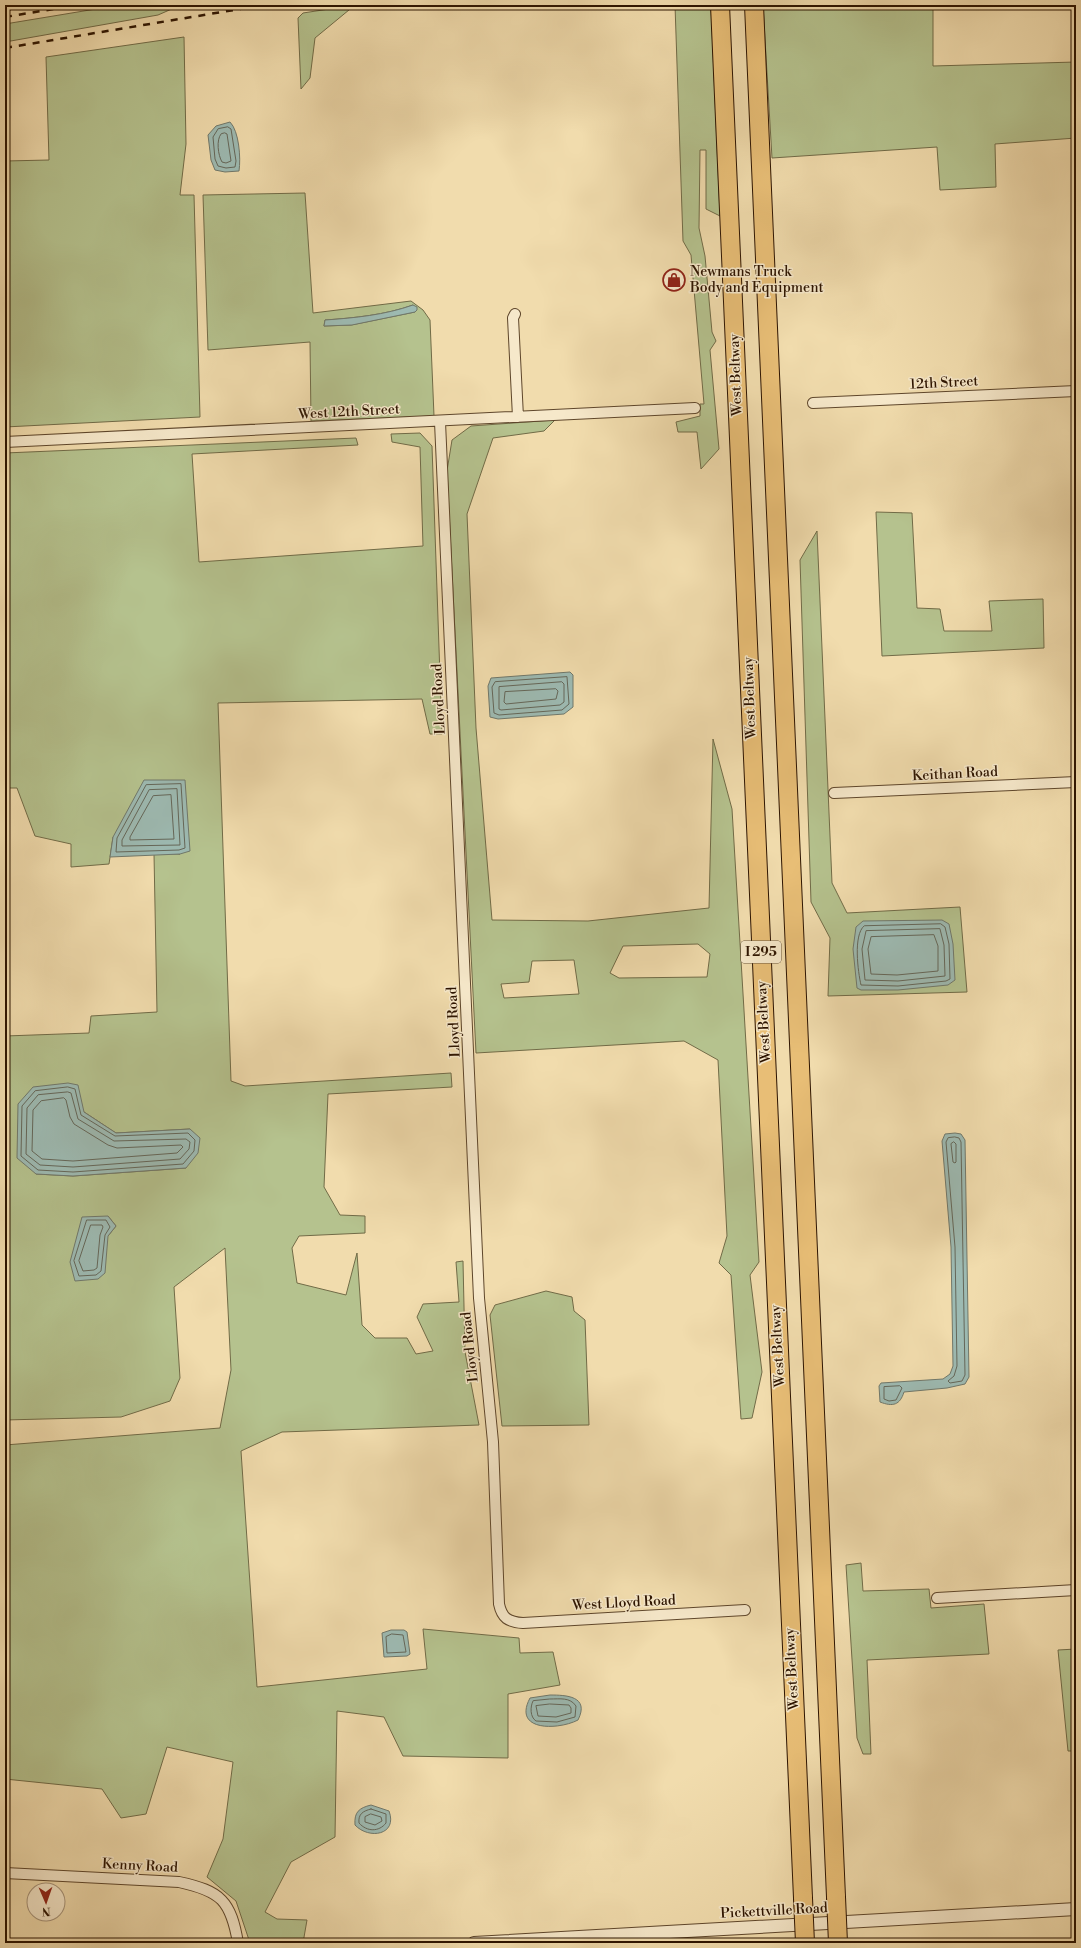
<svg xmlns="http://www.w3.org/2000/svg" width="1081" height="1948" viewBox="0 0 1081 1948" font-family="'Libre Bodoni',serif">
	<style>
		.green { fill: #b5c28e; stroke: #716b47; fill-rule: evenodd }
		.water { fill: #9dbab2; stroke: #70786b }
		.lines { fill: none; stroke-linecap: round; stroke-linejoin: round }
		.shore { stroke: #656759; stroke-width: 1 }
		.minor-casing { stroke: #5e462b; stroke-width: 12 }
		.tertiary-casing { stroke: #5e462b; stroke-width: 14 }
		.motorway-casing { stroke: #2d1400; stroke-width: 20 }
		.minor { stroke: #f6e8ca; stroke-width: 10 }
		.tertiary { stroke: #f6e8ca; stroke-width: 12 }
		.motorway { stroke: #e8be76; stroke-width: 18 }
		.rail { stroke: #2d1400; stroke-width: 2.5; stroke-dasharray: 7 7; stroke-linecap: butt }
		.motorway-bridge-casing { stroke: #2d1400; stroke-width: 20; stroke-linecap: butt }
		.motorway-bridge { stroke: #e8be76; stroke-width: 18 }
		.labels { text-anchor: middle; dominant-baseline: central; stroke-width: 3; stroke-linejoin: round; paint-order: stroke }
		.shield { fill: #f6e8ca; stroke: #69543d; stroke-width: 1 }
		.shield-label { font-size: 13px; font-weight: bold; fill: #2d1400 }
		.poi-label { font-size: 14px; fill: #2d1400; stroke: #f6e8ca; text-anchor: start }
		.street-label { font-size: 14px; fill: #2d1400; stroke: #f6e8ca }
	</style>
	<rect width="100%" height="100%" fill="#f1dcad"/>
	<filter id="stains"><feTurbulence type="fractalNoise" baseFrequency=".005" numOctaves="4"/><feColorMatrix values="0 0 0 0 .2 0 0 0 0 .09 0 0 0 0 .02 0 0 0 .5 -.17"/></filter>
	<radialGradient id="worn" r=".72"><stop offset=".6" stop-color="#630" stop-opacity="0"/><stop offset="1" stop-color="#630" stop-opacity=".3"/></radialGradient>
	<path class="green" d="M 120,5 L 174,8 L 158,15 L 5,42 L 5,24 Z
		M 355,5 L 315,38 L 310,78 L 301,89 L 298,18 L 303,13 Z
		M 675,5 L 711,5 L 720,216 L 706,209 L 706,150 L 700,150 L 699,228 L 705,256 L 712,332 L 716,341 L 710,350 L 719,449 L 701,469 L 697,432 L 678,432 L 676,422 L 700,416 L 700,404 L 704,404 L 691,255 L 683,241 Z
		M 763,5 L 933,5 L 933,66 L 1076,62 L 1076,138 L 995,144 L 996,187 L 940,190 L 937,147 L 772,158 Z
		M 184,37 L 186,144 L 180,195 L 194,195 L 200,417 L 5,427 L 5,161 L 49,160 L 46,57 Z
		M 305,193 L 313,313 L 411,301 L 423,310 L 430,320 L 434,416 L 311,421 L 310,342 L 208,350 L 203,195 ZM 413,305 L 415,312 L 351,325 L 324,326 L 325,320 C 354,318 385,315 413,305 Z
		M 555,420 L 544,431 L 493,438 L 467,514 L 476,728 L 492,920 L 588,921 L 709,908 L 713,739 L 732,809 L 759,1262 L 750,1275 L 762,1372 L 752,1418 L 741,1419 L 731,1275 L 719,1263 L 727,1236 L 718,1060 L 684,1041 L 476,1053 L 447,471 L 452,440 L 471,426 ZM 698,944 L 710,954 L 707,977 L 619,978 L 610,973 L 623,946 ZM 574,960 L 579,994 L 504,998 L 501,984 L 529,982 L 532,961 Z
		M 420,433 L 432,446 L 442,734 L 430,734 L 422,699 L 218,703 L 231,1081 L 245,1086 L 451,1073 L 452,1087 L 328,1094 L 324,1187 L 340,1215 L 365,1216 L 365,1233 L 299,1236 L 292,1248 L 297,1283 L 346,1295 L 357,1253 L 362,1325 L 375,1338 L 407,1338 L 416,1354 L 433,1351 L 417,1317 L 423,1304 L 459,1302 L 456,1262 L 463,1261 L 465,1352 L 479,1425 L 282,1432 L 241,1451 L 257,1687 L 427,1669 L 423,1629 L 519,1638 L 520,1653 L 553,1652 L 560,1685 L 508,1694 L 508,1758 L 403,1756 L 384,1717 L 337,1711 L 335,1837 L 291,1862 L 265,1912 L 277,1919 L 307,1920 L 303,1943 L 250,1943 L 236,1901 L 207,1877 L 223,1839 L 233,1762 L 167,1747 L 146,1814 L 121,1818 L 102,1789 L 5,1779 L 5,1445 L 220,1428 L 231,1370 L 225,1248 L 174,1287 L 180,1378 L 170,1401 L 121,1417 L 5,1420 L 5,1036 L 89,1033 L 91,1016 L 157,1012 L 154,854 L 180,854 L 113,837 L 109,864 L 71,867 L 71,844 L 35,836 L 17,788 L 5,788 L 5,453 L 356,438 L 358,445 L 192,454 L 199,562 L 423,546 L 420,447 L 392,442 L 391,434 ZM 84,1112 L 116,1133 L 190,1129 L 186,1168 L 73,1176 L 36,1174 ZM 108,1216 L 116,1226 L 108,1236 Z
		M 876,512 L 912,513 L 917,608 L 940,609 L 944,631 L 992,631 L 989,601 L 1043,599 L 1044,648 L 882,656 Z
		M 817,531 L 832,883 L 847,913 L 960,907 L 967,992 L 828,996 L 830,938 L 811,902 L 800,560 Z
		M 546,1291 L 572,1297 L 574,1311 L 585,1320 L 589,1425 L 502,1426 L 490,1315 L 495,1305 Z
		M 861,1563 L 863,1591 L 929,1589 L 931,1608 L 984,1604 L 989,1654 L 867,1660 L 871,1754 L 863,1754 L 857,1738 L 846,1565 Z
		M 1076,1649 L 1076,1751 L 1068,1751 L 1058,1650 Z"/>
	<path class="water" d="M 230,122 C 239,131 241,158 239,171 L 225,172 L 215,170 L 211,160 L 208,135 L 216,126 Z
		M 413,305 L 417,307 L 417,310 L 415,312 L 352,325 L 324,326 L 325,320 C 354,318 385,315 413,305 Z
		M 570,672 L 573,675 L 573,707 L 564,714 L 498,719 L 490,717 L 488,686 L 491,678 Z
		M 144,780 L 185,780 L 190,851 L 180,854 L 110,857 L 113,837 Z
		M 942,920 L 949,924 L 953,944 L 955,980 L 948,985 L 898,990 L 861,990 L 857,988 L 853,949 L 856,927 L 863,921 Z
		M 68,1083 L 78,1085 L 84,1112 L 116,1133 L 190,1129 L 200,1138 L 198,1153 L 186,1168 L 73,1176 L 36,1174 L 17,1158 L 18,1104 L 33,1087 Z
		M 955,1133 L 961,1134 L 965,1140 L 969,1377 L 965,1384 L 947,1388 L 904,1392 C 900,1405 893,1407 880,1402 L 879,1386 L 881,1383 L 943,1379 L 950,1374 L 953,1366 L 951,1247 L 942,1141 L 945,1134 Z
		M 108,1216 L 116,1226 L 108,1236 L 105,1273 L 98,1279 L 75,1281 L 70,1262 L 82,1217 Z
		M 391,1630 L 404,1630 L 407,1632 L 410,1654 L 407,1656 L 384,1657 L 382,1633 Z
		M 550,1695 C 566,1695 590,1696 578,1720 C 559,1730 512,1732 530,1698 Z
		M 371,1805 L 389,1811 C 398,1835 369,1840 355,1825 C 354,1812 359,1808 371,1805 Z"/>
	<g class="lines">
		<path class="shore" d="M 228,127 L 231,129 L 236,161 L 235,167 L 226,168 L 218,166 L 215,159 L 213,137 L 218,129 Z
			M 225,133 L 227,134 L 231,161 L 226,163 L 222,162 C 218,155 216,140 221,134 Z
			M 567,677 L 569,704 L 562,710 L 499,715 L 494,713 L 492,687 L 495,682 Z
			M 562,682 L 564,684 L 564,702 L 560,705 L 501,710 L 499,709 L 499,687 Z
			M 556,689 L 558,691 L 556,699 L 506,704 L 504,702 L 505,692 Z
			M 181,784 L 185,848 L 179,850 L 116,852 L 117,838 L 146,785 Z
			M 177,789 L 180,845 L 122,846 L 122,840 L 149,790 Z
			M 171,795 L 174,839 L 130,840 L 130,837 L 153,796 Z
			M 941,924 L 945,927 L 949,944 L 950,979 L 946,981 L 898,986 L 861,985 C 858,972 853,935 864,926 Z
			M 940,929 L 944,945 L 945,976 L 898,981 L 865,980 L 862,949 L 866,931 Z
			M 934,935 L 938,946 L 938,971 L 897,975 L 871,974 L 868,949 L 871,937 Z
			M 68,1087 L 75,1089 L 81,1115 L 115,1136 L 188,1133 L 195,1140 L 194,1151 L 183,1164 L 73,1172 L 38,1170 L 21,1156 L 22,1106 L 35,1091 Z
			M 68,1092 L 71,1093 L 78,1119 L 114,1141 L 186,1139 L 190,1142 L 189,1149 L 180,1159 L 73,1167 L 40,1165 L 26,1154 L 27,1108 L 38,1095 Z
			M 64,1098 L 66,1100 L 70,1117 L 74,1124 L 108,1145 L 117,1148 L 181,1145 L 183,1147 L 177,1153 L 73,1161 L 42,1159 L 32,1151 L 33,1110 L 41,1101 Z
			M 955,1137 L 959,1138 L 961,1142 L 965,1375 L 962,1381 L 950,1383 L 948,1381 L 954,1376 L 957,1366 L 955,1247 L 946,1142 L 948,1138 Z
			M 954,1142 L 956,1144 L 956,1162 L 955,1163 L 953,1162 L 951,1144 Z
			M 87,1220 L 106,1220 L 110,1227 L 105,1235 L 101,1271 L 96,1275 L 79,1276 L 74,1261 Z
			M 91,1225 L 102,1225 L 103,1227 L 100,1235 L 97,1268 L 94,1270 L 83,1271 L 79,1261 Z
			M 900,1386 L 902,1388 L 896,1400 L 889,1401 L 884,1399 L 884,1387 Z
			M 392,1634 L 403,1635 L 406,1652 L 387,1653 L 386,1637 Z
			M 550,1699 C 560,1699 570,1697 576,1706 L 575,1717 L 557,1722 L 536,1721 C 530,1717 530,1707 533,1701 Z
			M 550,1704 L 569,1705 L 571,1708 L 571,1713 L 556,1717 L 538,1716 L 536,1706 Z
			M 371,1809 L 386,1814 L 386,1823 C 379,1832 367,1832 359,1823 C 358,1814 363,1811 371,1809 Z
			M 371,1814 L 381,1817 L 382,1821 L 375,1825 L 365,1822 L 365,1817 Z"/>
		<g class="minor-casing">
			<path id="minor" d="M 515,314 L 513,318 L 518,417
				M 813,403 L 1076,391
				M 440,422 L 479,1298 L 493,1442 L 499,1604 C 502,1618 508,1622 523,1623 L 745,1610
				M 5,442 L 695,408
				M 834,793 L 1076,782
				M 937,1598 L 1076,1590
				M 5,1873 L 179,1882 C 221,1891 231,1901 238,1943"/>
		</g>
		<g class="tertiary-casing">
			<path id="tertiary" d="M 474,1943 L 1076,1909"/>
		</g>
		<g class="motorway-casing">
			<path id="motorway" d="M 720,5 L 803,1898
				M 754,5 L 836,1897"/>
		</g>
		<use href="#minor" class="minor"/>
		<use href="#tertiary" class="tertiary"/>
		<use href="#motorway" class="motorway"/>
		<path class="rail" d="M 210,5 L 234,6
			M 5,11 L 21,5
			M 5,17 L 78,5
			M 5,48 L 264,5"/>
		<g class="motorway-bridge-casing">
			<path id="motorway-bridge" d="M 836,1897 L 838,1943
				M 803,1898 L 805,1943"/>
		</g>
		<use href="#motorway-bridge" class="motorway-bridge"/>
	</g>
	<defs>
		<g id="shop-ring" transform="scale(1.15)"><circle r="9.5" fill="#f6e8ca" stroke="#8f2418" stroke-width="1.5"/><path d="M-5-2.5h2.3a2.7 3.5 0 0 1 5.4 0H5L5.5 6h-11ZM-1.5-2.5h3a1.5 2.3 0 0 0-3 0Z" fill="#8f2418"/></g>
	</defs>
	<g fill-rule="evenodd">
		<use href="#shop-ring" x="674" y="280"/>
	</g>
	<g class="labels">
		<rect class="shield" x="741" y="941" width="40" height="22" rx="3"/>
		<g class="shield-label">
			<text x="761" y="952">I 295</text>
		</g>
		<g class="poi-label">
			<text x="690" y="272">Newmans Truck<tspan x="690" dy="16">Body and Equipment</tspan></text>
		</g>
		<g class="street-label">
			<text transform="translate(736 375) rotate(-92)">West Beltway</text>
			<text transform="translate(944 383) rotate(-3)">12th Street</text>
			<text transform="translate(349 412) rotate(-3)">West 12th Street</text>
			<text transform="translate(750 698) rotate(-92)">West Beltway</text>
			<text transform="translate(439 699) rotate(-93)">Lloyd Road</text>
			<text transform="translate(955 774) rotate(-3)">Keithan Road</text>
			<text transform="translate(454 1022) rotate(-93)">Lloyd Road</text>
			<text transform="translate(764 1022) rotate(-93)">West Beltway</text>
			<text transform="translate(778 1346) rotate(-93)">West Beltway</text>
			<text transform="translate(470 1347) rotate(-96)">Lloyd Road</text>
			<text transform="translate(624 1603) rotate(-3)">West Lloyd Road</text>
			<text transform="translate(792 1669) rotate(-93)">West Beltway</text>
			<text transform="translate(140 1866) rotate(3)">Kenny Road</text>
			<text transform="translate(774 1911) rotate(-3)">Pickettville Road</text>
		</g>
	</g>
	<rect width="1081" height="1948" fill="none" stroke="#f1dcad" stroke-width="20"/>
	<rect x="6" y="6" width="1069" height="1936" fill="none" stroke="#2d1400" stroke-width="2"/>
	<rect x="10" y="10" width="1061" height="1928" fill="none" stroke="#2d1400"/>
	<g transform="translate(46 1902) rotate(178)"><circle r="19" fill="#f6e8ca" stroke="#a69379"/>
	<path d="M0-3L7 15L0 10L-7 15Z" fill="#8f2418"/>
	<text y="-6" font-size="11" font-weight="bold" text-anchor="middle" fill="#2d1400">N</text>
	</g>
	<rect width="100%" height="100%" filter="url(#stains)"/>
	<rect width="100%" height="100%" fill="url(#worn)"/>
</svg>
